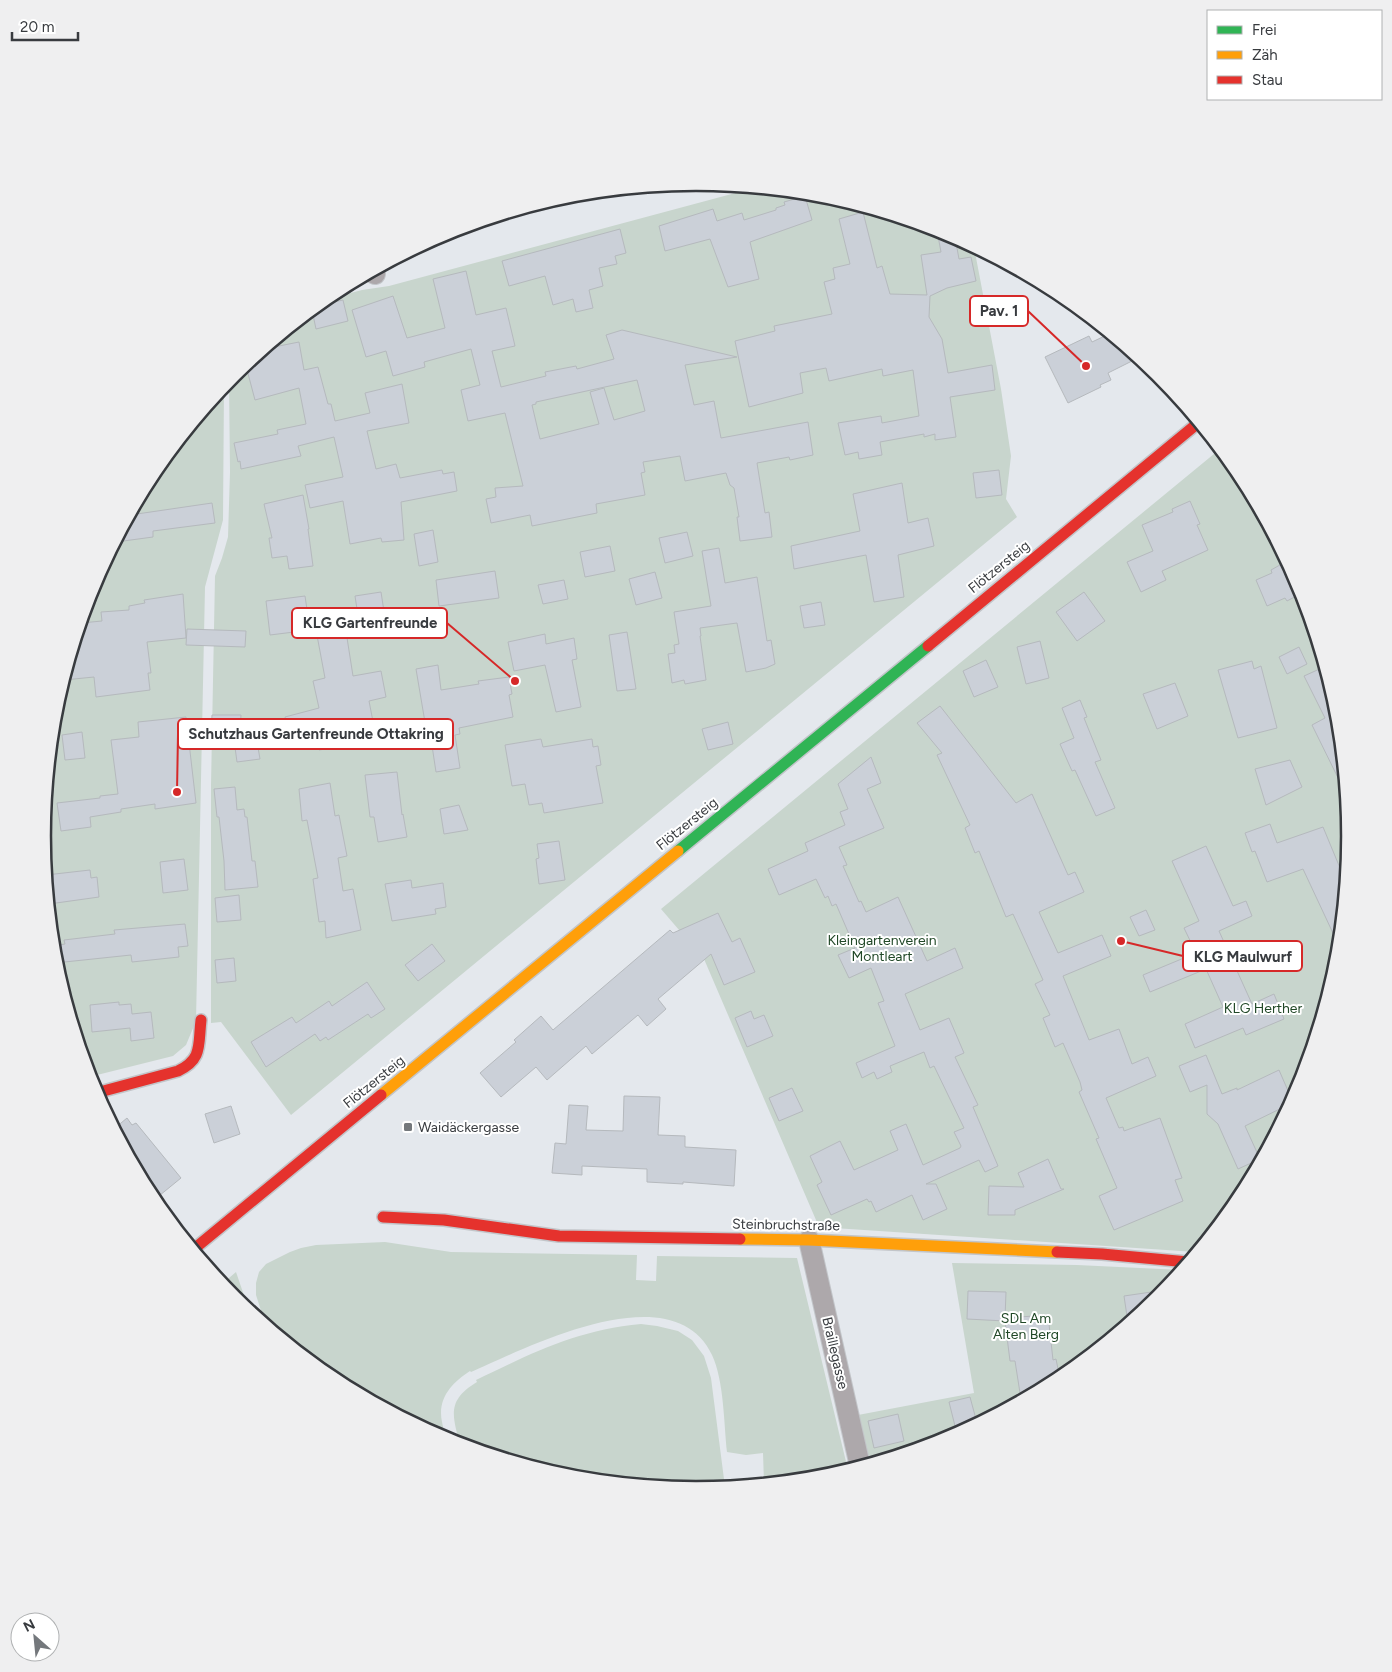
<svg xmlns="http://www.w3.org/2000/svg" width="1392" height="1672" viewBox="0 0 1392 1672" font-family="Figtree,sans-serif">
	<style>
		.green { fill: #c8d5cd }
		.building { fill: #cbd0d8; stroke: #b5b9bd; fill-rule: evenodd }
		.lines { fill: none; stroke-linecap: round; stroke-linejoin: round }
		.street-casing { stroke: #c2c5c9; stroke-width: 22 }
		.fast-casing { stroke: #c2c5c9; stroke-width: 14 }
		.slow-casing { stroke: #c2c5c9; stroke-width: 14 }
		.jam-casing { stroke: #c2c5c9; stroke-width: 14 }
		.street { stroke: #ada8ab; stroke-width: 20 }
		.fast { stroke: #30b455; stroke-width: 11 }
		.slow { stroke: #ff9f0a; stroke-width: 11 }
		.jam { stroke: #e5322d; stroke-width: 11 }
		.poi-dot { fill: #74787c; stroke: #fff; stroke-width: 2 }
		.labels { text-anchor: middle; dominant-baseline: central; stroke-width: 4; stroke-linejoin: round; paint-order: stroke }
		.street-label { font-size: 14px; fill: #383b3f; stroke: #fff }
		.park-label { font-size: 14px; fill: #214827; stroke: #fff }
		.poi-label { font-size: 14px; fill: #383b3f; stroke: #fff; text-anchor: start }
		.rim { fill: none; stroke: #383b3f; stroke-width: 2.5 }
		.leader { fill: none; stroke: #d62828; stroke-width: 2 }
		.callout-dot { fill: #d62828; stroke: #fff; stroke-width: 2 }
		.callout { fill: #fff; stroke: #d62828; stroke-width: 2 }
		.callout-label { font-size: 15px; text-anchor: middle; font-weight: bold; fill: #383b3f }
	</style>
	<rect width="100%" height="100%" fill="#e4e8ed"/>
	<path class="green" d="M 754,188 L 824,195 L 946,232 L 974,247 L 1001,389 L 1011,456 L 1006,499 L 1017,517 L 291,1115 L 221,1022 L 211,1023 L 211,786 L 215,576 L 222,558 L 228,537 L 230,472 L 229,380 L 234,374 L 324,300 L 362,290 L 389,286 Z
		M 224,386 L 223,520 L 205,587 L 196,1021 L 186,1045 L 173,1056 L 89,1077 L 55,963 L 43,836 L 55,708 L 92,586 L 153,473 Z
		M 1220,449 L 1240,473 L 1300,586 L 1337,709 L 1349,836 L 1337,964 L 1300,1086 L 1239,1199 L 1196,1252 L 819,1227 L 704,959 L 661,909 Z
		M 385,1242 L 451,1252 L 637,1255 L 636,1280 L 656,1281 L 657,1256 L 797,1258 L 848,1470 L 823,1477 L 764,1483 L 763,1453 L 746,1455 L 727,1452 C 724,1425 724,1380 712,1355 C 673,1272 528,1347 471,1372 L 470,1371 C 452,1383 437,1398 442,1422 C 443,1428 446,1436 446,1440 L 333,1379 L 265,1323 L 256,1295 L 256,1283 L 259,1272 L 266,1264 L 290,1252 L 301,1248 L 316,1245 Z
		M 952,1263 L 1077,1265 L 1182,1270 L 1158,1298 L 1059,1380 L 946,1440 L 870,1463 L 858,1415 L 974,1393 Z
		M 236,1272 L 249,1310 L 234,1298 L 222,1284 Z
		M 641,1324 L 657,1326 L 678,1331 L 692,1340 L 704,1356 L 711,1378 L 725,1487 L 696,1489 L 568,1477 L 460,1444 C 452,1415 447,1400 477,1382 L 476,1380 C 532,1353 577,1330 641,1324 Z"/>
	<path class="building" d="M 805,196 L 812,220 L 750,242 L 759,279 L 728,287 L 710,239 L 665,251 L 659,226 L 713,209 L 717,221 L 742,213 L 744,220 L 776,210 L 776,208 L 785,205 L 784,202 Z
		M 863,212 L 877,268 L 882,266 L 890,294 L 927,295 L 921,255 L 941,252 L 938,236 L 949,234 L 955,237 L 959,259 L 971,257 L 976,281 L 947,288 L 930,296 L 929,317 L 942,339 L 948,373 L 992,365 L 995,390 L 950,397 L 956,437 L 935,440 L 935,434 L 924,437 L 924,434 L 880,442 L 882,455 L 859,459 L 858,452 L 845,455 L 838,423 L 881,416 L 882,423 L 919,416 L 913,370 L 883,376 L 882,369 L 829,381 L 826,368 L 800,373 L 803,393 L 749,407 L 735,341 L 775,331 L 774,326 L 832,314 L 824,282 L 835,279 L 833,268 L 850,264 L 839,219 Z
		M 620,229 L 626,253 L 615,256 L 617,264 L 599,268 L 603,286 L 589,290 L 593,308 L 576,312 L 573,299 L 553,305 L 545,276 L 509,286 L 502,261 Z
		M 466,271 L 476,315 L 506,308 L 515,346 L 492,351 L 501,387 L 546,376 L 545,372 L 576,366 L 577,369 L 614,359 L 606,335 L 622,330 L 737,357 L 685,365 L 694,405 L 714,401 L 721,438 L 808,422 L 813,455 L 790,460 L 789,457 L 757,463 L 765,513 L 769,512 L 772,537 L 740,541 L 737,517 L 739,517 L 734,488 L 730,485 L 726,473 L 685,481 L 680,456 L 643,462 L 645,472 L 641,473 L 645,495 L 596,504 L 597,513 L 532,526 L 530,515 L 491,523 L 486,499 L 496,497 L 495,488 L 523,486 L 505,413 L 468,421 L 461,390 L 480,385 L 471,349 L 424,362 L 425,367 L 393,376 L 386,351 L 366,357 L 352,310 L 393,296 L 407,338 L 445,328 L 433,279 ZM 637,380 L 645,411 L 614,420 L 604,388 L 590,392 L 599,424 L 540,439 L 532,405 L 536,404 L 536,402 Z
		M 343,300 L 348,321 L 316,329 L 312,310 L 316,306 Z
		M 1109,334 L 1138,358 L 1108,373 L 1111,380 L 1100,385 L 1101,387 L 1068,403 L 1045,357 L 1089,336 L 1092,342 Z
		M 299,342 L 304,370 L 318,367 L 328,404 L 331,404 L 335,421 L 370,413 L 365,393 L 402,384 L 409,423 L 367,431 L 376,469 L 396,464 L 400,478 L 442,470 L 443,474 L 454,472 L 457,491 L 401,502 L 404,540 L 382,542 L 381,538 L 350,544 L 343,501 L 310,508 L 305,485 L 343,477 L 334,437 L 298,446 L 301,456 L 241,469 L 240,461 L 238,462 L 234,443 L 278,434 L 277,430 L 306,424 L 299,388 L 255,400 L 246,366 L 259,362 L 257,355 L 264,349 Z
		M 999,470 L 1002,495 L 976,498 L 973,473 Z
		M 902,483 L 908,523 L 928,518 L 934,546 L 898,555 L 904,597 L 874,602 L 866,555 L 794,569 L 791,546 L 860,531 L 853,494 Z
		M 303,495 L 309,529 L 308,529 L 313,566 L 289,569 L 287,556 L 272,558 L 269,538 L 272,538 L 264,504 Z
		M 1190,501 L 1200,524 L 1197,525 L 1208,550 L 1162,571 L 1166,580 L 1141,592 L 1127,562 L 1153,551 L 1142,525 L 1173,512 L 1172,509 Z
		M 212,503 L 215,523 L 153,531 L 153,537 L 116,542 L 130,515 Z
		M 433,530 L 438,562 L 419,566 L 414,534 Z
		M 687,532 L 693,556 L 665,563 L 659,538 Z
		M 610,546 L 615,571 L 585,577 L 580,552 Z
		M 719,548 L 725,583 L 757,577 L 767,641 L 771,640 L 775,664 L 766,668 L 746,672 L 737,623 L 700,628 L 701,636 L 700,636 L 706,680 L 685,684 L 684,680 L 672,683 L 668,654 L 675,653 L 674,645 L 679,644 L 674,612 L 711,606 L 702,551 Z
		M 1287,561 L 1302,593 L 1287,601 L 1285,598 L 1267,606 L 1256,580 L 1272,573 L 1271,570 Z
		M 495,571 L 499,598 L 439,606 L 436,580 Z
		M 655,572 L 662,598 L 636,605 L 629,579 Z
		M 564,580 L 568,599 L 543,604 L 538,585 Z
		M 381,592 L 385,618 L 359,622 L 355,596 Z
		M 1084,592 L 1105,621 L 1077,641 L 1056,612 Z
		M 183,594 L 186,638 L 147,642 L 151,673 L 148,673 L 150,690 L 96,697 L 94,677 L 64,680 L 81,623 L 102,621 L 101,612 L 129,610 L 129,606 L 145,603 L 144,600 Z
		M 305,596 L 310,630 L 270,635 L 266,601 Z
		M 821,602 L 825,625 L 804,628 L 800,606 Z
		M 345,625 L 353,676 L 381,671 L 386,697 L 369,701 L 376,737 L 365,739 L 366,742 L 319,750 L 315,729 L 289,733 L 285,717 L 319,708 L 313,681 L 325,678 L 316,630 Z
		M 187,629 L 246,631 L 245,647 L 186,645 Z
		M 627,632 L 636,689 L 617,691 L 609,635 Z
		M 545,634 L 546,644 L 574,638 L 577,659 L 572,660 L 581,707 L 556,712 L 545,665 L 514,671 L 508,642 Z
		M 1040,641 L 1049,678 L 1026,684 L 1017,647 Z
		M 1299,647 L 1307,664 L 1287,674 L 1279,657 Z
		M 986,660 L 998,687 L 974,697 L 963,671 Z
		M 1252,661 L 1254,669 L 1261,666 L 1277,728 L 1238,738 L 1218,670 Z
		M 438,665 L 441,690 L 479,684 L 478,681 L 509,677 L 512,694 L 509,695 L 513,717 L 459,728 L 460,734 L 455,735 L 460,768 L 436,772 L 431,739 L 428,740 L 416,669 Z
		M 1324,667 L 1337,709 L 1345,788 L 1343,788 L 1312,725 L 1325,718 L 1304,676 Z
		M 1175,683 L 1188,716 L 1157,729 L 1143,694 Z
		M 1080,700 L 1087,717 L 1084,718 L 1101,760 L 1095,762 L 1115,808 L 1096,816 L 1075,770 L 1072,771 L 1060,744 L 1074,738 L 1062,708 Z
		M 940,706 L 1016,803 L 1032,794 L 1068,875 L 1075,872 L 1084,892 L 1039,912 L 1058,953 L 1102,935 L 1111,956 L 1063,976 L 1089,1040 L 1119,1029 L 1132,1064 L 1148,1057 L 1156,1076 L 1106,1098 L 1119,1128 L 1123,1127 L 1124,1131 L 1160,1118 L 1182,1178 L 1175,1180 L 1183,1201 L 1114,1230 L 1099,1196 L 1117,1188 L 1096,1139 L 1099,1138 L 1079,1092 L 1082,1090 L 1080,1082 L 1063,1043 L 1055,1047 L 1043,1018 L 1050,1015 L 1035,984 L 1043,980 L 1013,914 L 1006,917 L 979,851 L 975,853 L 965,828 L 970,825 L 937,755 L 942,753 L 917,723 Z
		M 212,715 L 241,715 L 240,733 L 211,733 Z
		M 186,717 L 196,803 L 155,809 L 155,804 L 121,809 L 121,812 L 90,817 L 91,827 L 61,831 L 57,803 L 100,798 L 100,796 L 118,794 L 111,740 L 139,737 L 138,722 Z
		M 728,722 L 733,744 L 708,750 L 702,729 Z
		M 82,732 L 85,758 L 65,760 L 62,735 Z
		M 256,736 L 260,759 L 237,762 L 234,740 Z
		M 541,739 L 543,747 L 592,739 L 593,747 L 598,746 L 601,765 L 596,766 L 603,803 L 544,813 L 542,803 L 529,805 L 525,784 L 512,786 L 505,745 Z
		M 871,757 L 881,783 L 867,789 L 884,828 L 839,847 L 847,865 L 843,866 L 859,902 L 861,901 L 866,912 L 898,897 L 927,961 L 955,948 L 963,968 L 905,994 L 920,1030 L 949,1018 L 964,1053 L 955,1057 L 978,1105 L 973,1107 L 998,1166 L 985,1172 L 979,1160 L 926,1184 L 936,1184 L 947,1209 L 923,1220 L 912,1195 L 876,1212 L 871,1201 L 869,1202 L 867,1199 L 831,1215 L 817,1185 L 822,1182 L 810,1156 L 840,1141 L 854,1170 L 898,1150 L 890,1131 L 906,1124 L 923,1165 L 960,1148 L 961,1146 L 954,1132 L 964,1128 L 934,1066 L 930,1068 L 924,1052 L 890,1066 L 892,1072 L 877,1079 L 874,1072 L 862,1078 L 856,1063 L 895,1046 L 878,1003 L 884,1001 L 871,968 L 849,978 L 838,955 L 855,948 L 836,904 L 832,906 L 828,896 L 825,898 L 816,879 L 779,895 L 768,869 L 808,851 L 805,843 L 845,825 L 840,812 L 848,809 L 838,784 Z
		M 1290,760 L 1302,787 L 1266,805 L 1255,769 Z
		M 397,772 L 402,815 L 403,814 L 407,837 L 378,842 L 374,817 L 370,817 L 365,775 Z
		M 330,783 L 335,816 L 339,815 L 347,856 L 338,858 L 343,891 L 353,889 L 361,930 L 326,938 L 325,921 L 319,922 L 313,879 L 318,878 L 307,820 L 302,821 L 299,789 Z
		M 235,787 L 237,810 L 244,809 L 245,817 L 247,817 L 252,861 L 255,861 L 258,887 L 225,890 L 224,861 L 219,817 L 217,817 L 214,789 Z
		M 459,805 L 468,830 L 444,834 L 440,809 Z
		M 1270,824 L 1277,843 L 1323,827 L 1345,880 L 1339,946 L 1303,869 L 1267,882 L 1255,851 L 1252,852 L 1245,833 Z
		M 559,841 L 565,880 L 539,884 L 536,859 L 539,858 L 537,844 Z
		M 1206,846 L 1233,906 L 1246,901 L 1252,916 L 1219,931 L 1252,1004 L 1274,994 L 1284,1019 L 1246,1035 L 1243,1028 L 1195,1048 L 1185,1024 L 1223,1007 L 1206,969 L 1150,992 L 1143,975 L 1196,953 L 1184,928 L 1199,921 L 1172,861 Z
		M 184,859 L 188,890 L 163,893 L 160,862 Z
		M 90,870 L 91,878 L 97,877 L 99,897 L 49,904 L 46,875 Z
		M 411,880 L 412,888 L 443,883 L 446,907 L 435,909 L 436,914 L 392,921 L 385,884 Z
		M 239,895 L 241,920 L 217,922 L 215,898 Z
		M 1146,910 L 1155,930 L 1139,936 L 1130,917 Z
		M 718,913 L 732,942 L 740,938 L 755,972 L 724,985 L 711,954 L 658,999 L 666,1009 L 647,1026 L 638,1015 L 592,1054 L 586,1046 L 547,1080 L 536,1067 L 501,1097 L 480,1073 L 516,1042 L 514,1040 L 541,1016 L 553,1030 L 670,930 L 673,933 Z
		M 185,924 L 188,946 L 178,947 L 179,957 L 132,962 L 131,955 L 55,963 L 53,946 L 65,944 L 64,940 L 115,934 L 114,930 Z
		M 432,944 L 445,961 L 418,981 L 405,965 Z
		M 234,958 L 236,981 L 217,983 L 215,960 Z
		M 367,982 L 385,1009 L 371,1018 L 368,1014 L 328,1040 L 326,1037 L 320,1041 L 315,1034 L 266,1067 L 251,1042 L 292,1017 L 296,1023 L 329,1001 L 332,1006 Z
		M 119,1002 L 119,1005 L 131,1004 L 132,1014 L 151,1012 L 154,1038 L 131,1041 L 130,1028 L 92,1032 L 90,1005 Z
		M 751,1011 L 754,1019 L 764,1015 L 773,1036 L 747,1047 L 735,1018 Z
		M 1206,1055 L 1222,1094 L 1237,1088 L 1237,1090 L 1279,1070 L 1292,1100 L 1290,1104 L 1245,1126 L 1260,1159 L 1238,1169 L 1218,1124 L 1207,1114 L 1207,1085 L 1190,1092 L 1179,1066 Z
		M 792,1088 L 803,1111 L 779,1121 L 769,1098 Z
		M 624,1096 L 660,1097 L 658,1135 L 685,1136 L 685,1147 L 736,1150 L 734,1186 L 683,1182 L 683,1184 L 647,1182 L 647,1169 L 582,1166 L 582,1175 L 552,1173 L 555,1143 L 566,1144 L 569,1105 L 588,1106 L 586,1130 L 623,1131 Z
		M 231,1106 L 240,1134 L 214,1143 L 205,1114 Z
		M 127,1118 L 132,1125 L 136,1123 L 181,1178 L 154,1200 L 115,1128 Z
		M 1048,1159 L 1061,1189 L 1064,1189 L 1015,1210 L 1015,1215 L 988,1215 L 989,1186 L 1024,1187 L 1018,1173 Z
		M 1165,1290 L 1158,1298 L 1128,1323 L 1124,1296 Z
		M 968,1291 L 1006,1292 L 1005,1318 L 1048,1315 L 1053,1360 L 1056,1359 L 1060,1379 L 1039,1390 L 1020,1393 L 1015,1361 L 1010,1361 L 1005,1321 L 967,1319 Z
		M 970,1397 L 977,1423 L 957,1434 L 949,1402 Z
		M 898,1414 L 904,1441 L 874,1448 L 868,1421 Z"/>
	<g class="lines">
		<g class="street-casing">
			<path id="street" d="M 374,271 L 375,274
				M 809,1240 L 860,1466"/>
		</g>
		<g class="fast-casing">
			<path id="fast" d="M 678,851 L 928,646"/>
		</g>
		<g class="slow-casing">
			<path id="slow" d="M 381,1095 L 678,851
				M 740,1239 L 809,1240 L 1057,1252"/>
		</g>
		<g class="jam-casing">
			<path id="jam" d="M 928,646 L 1198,423
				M 96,1093 L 178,1071 C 203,1059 198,1045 201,1020
				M 383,1217 L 444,1220 L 559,1236 L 740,1239
				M 194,1249 L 381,1095
				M 1057,1252 L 1102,1254 L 1188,1262"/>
		</g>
		<use href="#street" class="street"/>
		<use href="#fast" class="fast"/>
		<use href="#slow" class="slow"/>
		<use href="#jam" class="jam"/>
	</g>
	<rect class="poi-dot" x="403" y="1122" width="10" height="10" rx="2.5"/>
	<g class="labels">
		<g class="street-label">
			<text transform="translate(999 567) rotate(-39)">Flötzersteig</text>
			<text transform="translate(687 824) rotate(-39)">Flötzersteig</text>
			<text transform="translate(374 1082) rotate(-39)">Flötzersteig</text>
			<text transform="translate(786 1225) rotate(1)">Steinbruchstraße</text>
			<text transform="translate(835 1353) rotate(77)">Braillegasse</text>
		</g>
		<g class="park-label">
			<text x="882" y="940">Kleingartenverein<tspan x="882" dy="16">Montleart</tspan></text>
			<text x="1263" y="1008">KLG Herther</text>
			<text x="1026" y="1318">SDL Am<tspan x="1026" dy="16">Alten Berg</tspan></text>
		</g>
		<g class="poi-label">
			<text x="418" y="1127">Waidäckergasse</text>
		</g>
	</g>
	<path d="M0 0H1392V1672H0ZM51 836a645 645 0 1 1 1290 0a645 645 0 1 1-1290 0Z" fill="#efeff0" fill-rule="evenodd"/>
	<path class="rim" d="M51 836a645 645 0 1 1 1290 0a645 645 0 1 1-1290 0Z"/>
	<path class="leader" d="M1086 366L1028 311M515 681L447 623M177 792L178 734M1121 941L1183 956"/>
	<g class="callout-dot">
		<circle cx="1086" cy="366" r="5"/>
		<circle cx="515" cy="681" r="5"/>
		<circle cx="177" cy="792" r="5"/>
		<circle cx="1121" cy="941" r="5"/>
	</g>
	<g class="callout">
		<rect x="970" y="296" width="58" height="30" rx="5"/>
		<rect x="292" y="608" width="155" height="30" rx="5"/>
		<rect x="178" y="719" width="275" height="30" rx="5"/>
		<rect x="1183" y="941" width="119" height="30" rx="5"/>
	</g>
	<g class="callout-label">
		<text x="999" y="316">Pav. 1</text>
		<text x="370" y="628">KLG Gartenfreunde</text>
		<text x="316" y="739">Schutzhaus Gartenfreunde Ottakring</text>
		<text x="1243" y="962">KLG Maulwurf</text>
	</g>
	<rect x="1207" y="10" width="175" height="90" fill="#ffffff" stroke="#afb1b2"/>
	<rect x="1217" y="26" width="25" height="8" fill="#30b455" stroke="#afb1b2"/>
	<text x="1252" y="35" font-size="15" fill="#383b3f">Frei</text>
	<rect x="1217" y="51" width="25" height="8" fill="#ff9f0a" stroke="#afb1b2"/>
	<text x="1252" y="60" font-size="15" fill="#383b3f">Zäh</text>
	<rect x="1217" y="76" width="25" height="8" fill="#e5322d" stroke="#afb1b2"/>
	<text x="1252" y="85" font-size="15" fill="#383b3f">Stau</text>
	<g transform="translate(35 1637) rotate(333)"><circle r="24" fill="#ffffff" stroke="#afb1b2"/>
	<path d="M0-4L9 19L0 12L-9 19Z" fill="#74787c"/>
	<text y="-8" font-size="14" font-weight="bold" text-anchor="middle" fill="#383b3f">N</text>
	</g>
	<path d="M12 32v8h66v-8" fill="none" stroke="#383b3f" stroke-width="2.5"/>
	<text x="20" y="32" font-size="15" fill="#383b3f" stroke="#ffffff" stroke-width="4" paint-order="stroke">20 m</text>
</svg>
